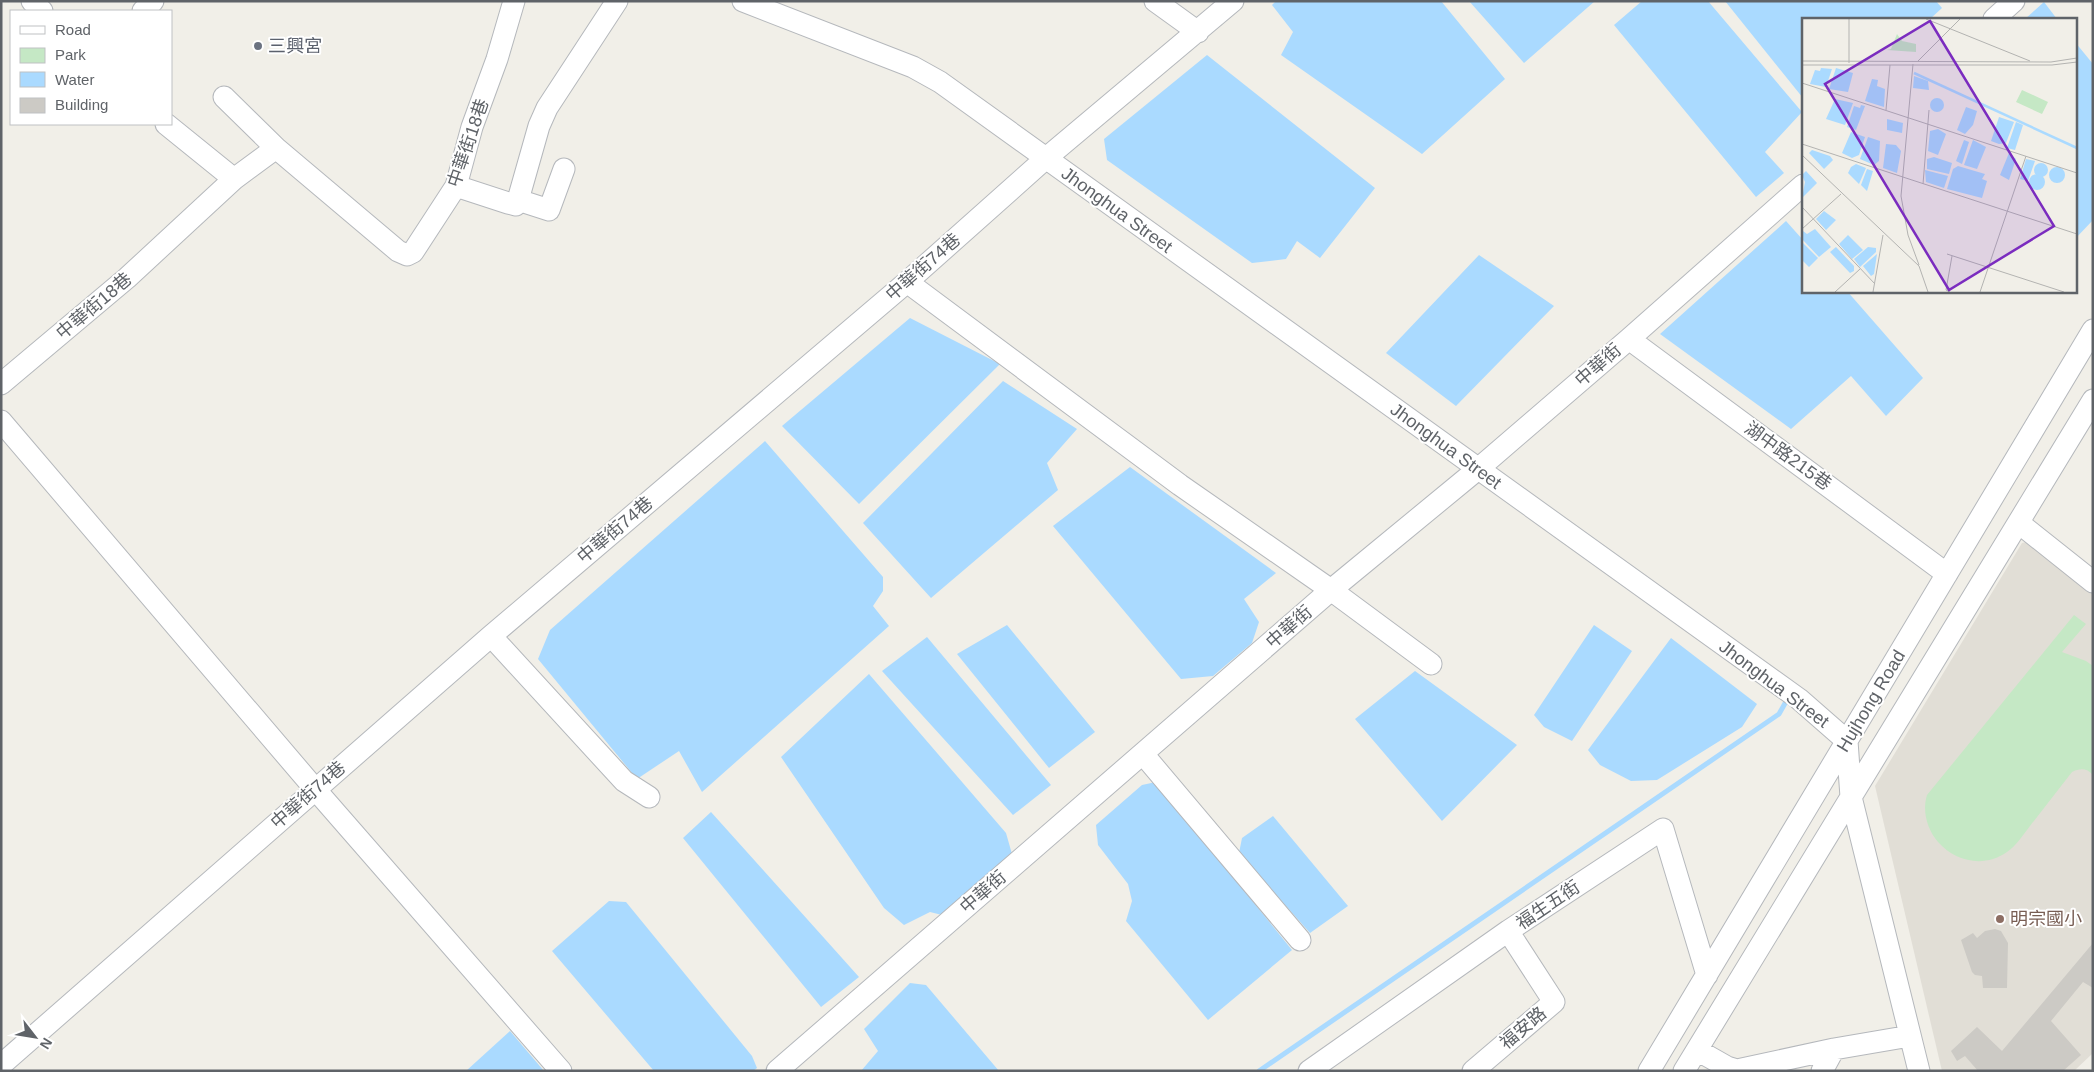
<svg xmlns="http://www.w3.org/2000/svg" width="2094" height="1072" viewBox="0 0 2094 1072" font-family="Arial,'Noto Sans TC',sans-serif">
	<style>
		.education { fill: #e1ded6 }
		.green { fill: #c5e8c5 }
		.water { fill: #aadaff }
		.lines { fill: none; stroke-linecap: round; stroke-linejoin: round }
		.stream { stroke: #aadaff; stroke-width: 5 }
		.building { fill: #cccac5 }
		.minor-casing { stroke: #b5b8bc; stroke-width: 23 }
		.minor { stroke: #fff; stroke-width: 21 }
		.worship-dot { fill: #6b7280; stroke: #fff; stroke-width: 2 }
		.education-dot { fill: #8d6e63; stroke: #fff; stroke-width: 2 }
		.labels { text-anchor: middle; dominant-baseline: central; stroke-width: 4; stroke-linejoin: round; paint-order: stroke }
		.worship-label { font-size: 18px; fill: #5b616d; stroke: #fff; text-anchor: start }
		.street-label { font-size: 18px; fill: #5f6368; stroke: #fff }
		.education-label { font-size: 18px; fill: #785e54; stroke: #fff; text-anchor: start }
		.inset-river { fill: none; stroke: #aadaff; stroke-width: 2.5 }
		.inset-road { fill: none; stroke: #b3b3b1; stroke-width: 1 }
		.view { fill: #7b2cbf; fill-opacity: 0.15; stroke: #7b2cbf; stroke-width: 2.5 }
		.inset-edge { fill: none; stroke: #5f6368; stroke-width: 2.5 }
	</style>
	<rect width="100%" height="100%" fill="#f1efe8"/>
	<path class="education" d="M 2038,539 L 2093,582 L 2093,1053 L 2074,1071 L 1942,1071 L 1875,786 L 2022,543 Z"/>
	<path class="green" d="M 2074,615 L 2086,624 L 2062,652 L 2086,661 L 2093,666 L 2093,775 C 2087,768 2080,768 2072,772 C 2058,790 2044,808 2030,826 C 2023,835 2016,846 2007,852 C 1984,868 1956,862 1938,842 C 1927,829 1922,811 1927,795 Z"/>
	<path class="water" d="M 1276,1 L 1441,1 L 1505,79 L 1422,154 L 1281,55 L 1293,32 L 1272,5 Z
		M 1469,1 L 1595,1 L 1524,63 Z
		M 1642,1 L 1708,1 L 1802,112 L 1765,152 L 1784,173 L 1756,197 L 1614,25 Z
		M 1725,1 L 1936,1 L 1942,8 L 1930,19 L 1803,19 L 1803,98 Z
		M 2044,2 L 2057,19 L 2025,19 Z
		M 2075,42 L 2093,64 L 2093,220 L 2075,239 Z
		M 1207,55 L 1375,188 L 1320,258 L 1297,241 L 1286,259 L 1252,263 L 1107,160 L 1104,139 Z
		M 1786,221 L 1803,240 L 1803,291 L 1847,291 L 1923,378 L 1886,416 L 1851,376 L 1791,429 L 1660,334 Z
		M 1479,255 L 1554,306 L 1456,406 L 1386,353 Z
		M 910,318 L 1000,364 L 859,504 L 782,426 Z
		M 1003,381 L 1077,429 L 1047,463 L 1058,490 L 931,598 L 863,523 Z
		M 765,441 L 883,577 L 883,591 L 873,606 L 889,626 L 702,792 L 679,751 L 637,779 L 538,659 L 550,630 Z
		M 1130,467 L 1276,573 L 1244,599 L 1259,622 L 1252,643 L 1213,676 L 1181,679 L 1053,526 Z
		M 1007,625 L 1095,732 L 1049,768 L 957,654 Z
		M 1594,625 L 1632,651 L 1572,741 L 1544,727 L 1534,715 Z
		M 927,637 L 1051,785 L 1013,815 L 882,671 Z
		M 1671,638 L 1757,704 L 1742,727 L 1657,780 L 1631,781 L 1600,765 L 1588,750 Z
		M 1415,671 L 1517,745 L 1442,821 L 1355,719 Z
		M 869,674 L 1006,833 L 1012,854 L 942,915 L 930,912 L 904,925 L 884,908 L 781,757 Z
		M 1156,782 L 1292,950 L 1208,1020 L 1126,921 L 1132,901 L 1128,884 L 1098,845 L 1096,825 L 1142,785 Z
		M 711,812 L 859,977 L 821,1007 L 683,838 Z
		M 1273,816 L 1348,906 L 1310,933 L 1239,853 L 1242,838 Z
		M 609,901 L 626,902 L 752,1056 L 757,1068 L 753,1071 L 654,1071 L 552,951 Z
		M 910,983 L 926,985 L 999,1071 L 861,1071 L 878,1051 L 864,1029 Z
		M 510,1031 L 544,1071 L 466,1071 Z"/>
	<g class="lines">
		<path class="stream" d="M 1259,1071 L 1779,714 L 1788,698"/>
	</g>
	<path class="building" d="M 1995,929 L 2001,931 L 2008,943 L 2007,988 L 1983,988 L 1982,976 L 1975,975 L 1972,972 L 1961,940 L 1973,933 L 1977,938 L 1985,931 Z
		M 2093,943 L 2093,988 L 2083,982 L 2051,1021 L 2081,1055 L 2063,1071 L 1978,1071 L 1965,1056 L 1957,1061 L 1951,1051 L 1977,1027 L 2002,1051 Z"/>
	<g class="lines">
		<g class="minor-casing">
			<path id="minor" d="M 32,1 L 42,11
				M 743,1 L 913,67 L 940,82 L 1799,699 L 1847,741 L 1851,797 L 1919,1071
				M 1155,1 L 1198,32
				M 143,11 L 153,1
				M 1994,19 L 2014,1
				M 224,97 L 276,148 L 398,251 L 407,255 L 413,252 L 456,186 L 472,127 L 497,59 L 514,1
				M 166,124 L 234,179
				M 456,186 L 508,203 L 516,205 L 518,200 L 549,210 L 564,169
				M 518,200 L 539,126 L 547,108 L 617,1
				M 907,282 L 1180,485 L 1331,590 L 1431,664
				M 1629,339 L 1947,574
				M 1,384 L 127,278 L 234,179 L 276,148
				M 1,421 L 315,789 L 561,1071
				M 2019,523 L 2093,582
				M 491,636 L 624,781 L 649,797
				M 1143,754 L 1300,940
				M 1697,1050 L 1727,1067 L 1737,1070 L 1834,1049 L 1910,1036
				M 1,1065 L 491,636 L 907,282 L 1045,159 L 1233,1
				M 777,1071 L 1331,590 L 1478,469 L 1629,339 L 1803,185
				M 1309,1071 L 1508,931 L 1663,829 L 1707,975
				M 1473,1071 L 1554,1002 L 1508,931
				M 1649,1071 L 2093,330
				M 1684,1071 L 2093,400
				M 1822,1071 L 1834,1049"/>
		</g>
		<use href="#minor" class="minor"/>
	</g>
	<circle class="worship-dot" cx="258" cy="46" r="5"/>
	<circle class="education-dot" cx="2000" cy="919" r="5"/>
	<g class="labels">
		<g class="worship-label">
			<text x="268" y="46">三興宮</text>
		</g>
		<g class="street-label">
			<text transform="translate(468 143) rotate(-71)">中華街18巷</text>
			<text transform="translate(1117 210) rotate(36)">Jhonghua Street</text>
			<text transform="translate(923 267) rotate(-41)">中華街74巷</text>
			<text transform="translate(94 306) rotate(-40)">中華街18巷</text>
			<text transform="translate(1598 365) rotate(-41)">中華街</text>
			<text transform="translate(1446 446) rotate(36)">Jhonghua Street</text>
			<text transform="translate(1788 456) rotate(36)">湖中路215巷</text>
			<text transform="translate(615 530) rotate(-40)">中華街74巷</text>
			<text transform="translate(1289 627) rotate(-41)">中華街</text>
			<text transform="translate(1774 684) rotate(37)">Jhonghua Street</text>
			<text transform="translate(1871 701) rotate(-59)">Hujhong Road</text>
			<text transform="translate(308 795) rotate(-41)">中華街74巷</text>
			<text transform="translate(983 892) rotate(-41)">中華街</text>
			<text transform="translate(1548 905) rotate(-34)">福生五街</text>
			<text transform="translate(1523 1028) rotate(-40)">福安路</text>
		</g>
		<g class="education-label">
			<text x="2010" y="919">明宗國小</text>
		</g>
	</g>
	<g transform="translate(1802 18)">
		<rect width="275" height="275" fill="#f1efe8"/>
		<path d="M 95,16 L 100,23 L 114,26 L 114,34 L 85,32 L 89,31 ZM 220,72 L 246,84 L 240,96 L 214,84 Z" fill="#c5e8c5"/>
		<path d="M 19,50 L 30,51 L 24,69 L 8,66 L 13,52 L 18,53 ZM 34,50 L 51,55 L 46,74 L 27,71 ZM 112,58 L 126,63 L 127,72 L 111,70 ZM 70,61 L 76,62 L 75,68 L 83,71 L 82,89 L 63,83 ZM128 87a7 7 0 1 1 14 0a7 7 0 1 1-14 0ZM 33,81 L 51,85 L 43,107 L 24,101 ZM 59,87 L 63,88 L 54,112 L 45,109 L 52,88 L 58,90 ZM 164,89 L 175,93 L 171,107 L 163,116 L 155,112 ZM 197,99 L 212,104 L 204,125 L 197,126 L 189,123 ZM 85,101 L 101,105 L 100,115 L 85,112 ZM 214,104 L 221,107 L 213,132 L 205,130 ZM 136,111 L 144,116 L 136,137 L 126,133 L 128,113 ZM 49,114 L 63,119 L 57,137 L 50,140 L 40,135 ZM 66,119 L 78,123 L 77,143 L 72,147 L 58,141 ZM 162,122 L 167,124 L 160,146 L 154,143 ZM 171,122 L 184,129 L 175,151 L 162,147 ZM 84,126 L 94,127 L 99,133 L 95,155 L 81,150 ZM 10,132 L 28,138 L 31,142 L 22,151 L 7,135 ZM 207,135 L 214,141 L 207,162 L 198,157 ZM 132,139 L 150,145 L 147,156 L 125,151 L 125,141 ZM 224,141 L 233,143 L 226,163 L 218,161 ZM232 152a7 7 0 1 1 14 0a7 7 0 1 1-14 0ZM 54,146 L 64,150 L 57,166 L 46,155 L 49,149 ZM 156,148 L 183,156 L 180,161 L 185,163 L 180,180 L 145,171 L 151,151 ZM247 157a8 8 0 1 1 16 0a8 8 0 1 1-16 0ZM 65,151 L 71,153 L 65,173 L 59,167 ZM 123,152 L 146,158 L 142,170 L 124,164 ZM 4,153 L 15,165 L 0,180 L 3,164 L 0,157 ZM227 164a8 8 0 1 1 16 0a8 8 0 1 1-16 0ZM 22,193 L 34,202 L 24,212 L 14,201 ZM 13,211 L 29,229 L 17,239 L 0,221 L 1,213 L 5,216 ZM 46,217 L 61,232 L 50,241 L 37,226 ZM 0,224 L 16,240 L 7,249 L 0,242 ZM 34,229 L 52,248 L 52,253 L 48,255 L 28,234 ZM 66,229 L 74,230 L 74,234 L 58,249 L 52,241 ZM 75,236 L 72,256 L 69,258 L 61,248 Z" fill="#aadaff"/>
		<path class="inset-river" d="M 112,55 L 275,130"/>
		<path class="inset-road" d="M 47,1 L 47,45M 124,1 L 228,43M 0,43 L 249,44 L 275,40M 116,43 L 158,1M 111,46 L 99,178 L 106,217 L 117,247M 0,47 L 250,47 L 275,44M 0,65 L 275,155M 84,92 L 88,47M 0,126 L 275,216M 0,137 L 117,248 L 126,274M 121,166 L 127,92M 0,189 L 73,266M 0,211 L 39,176M 145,236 L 262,274M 33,274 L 58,251M 71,274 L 81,217M 148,274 L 144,272 L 150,238M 178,274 L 224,138"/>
		<path class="view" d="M 128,3 L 252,208 L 147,272 L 23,66 Z"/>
		<rect width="275" height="275" class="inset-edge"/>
	</g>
	<rect width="2094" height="1072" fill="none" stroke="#5f6368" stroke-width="5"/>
	<rect x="10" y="10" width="162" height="115" fill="#ffffff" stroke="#bfc1c3"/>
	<rect x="20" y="26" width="25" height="8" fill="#ffffff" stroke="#bfc1c3"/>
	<text x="55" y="35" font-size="15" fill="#5f6368">Road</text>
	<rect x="20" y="48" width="25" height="15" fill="#c5e8c5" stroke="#bfc1c3"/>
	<text x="55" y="60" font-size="15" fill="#5f6368">Park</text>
	<rect x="20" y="72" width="25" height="15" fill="#aadaff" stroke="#bfc1c3"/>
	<text x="55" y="85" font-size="15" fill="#5f6368">Water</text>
	<rect x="20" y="98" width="25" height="15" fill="#cccac5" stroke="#bfc1c3"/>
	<text x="55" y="110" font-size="15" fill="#5f6368">Building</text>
	<g transform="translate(35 1037) rotate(121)" stroke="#ffffff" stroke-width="4" paint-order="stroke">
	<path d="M0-4L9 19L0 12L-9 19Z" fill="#5f6368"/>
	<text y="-8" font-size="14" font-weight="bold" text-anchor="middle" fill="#5f6368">N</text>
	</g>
</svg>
